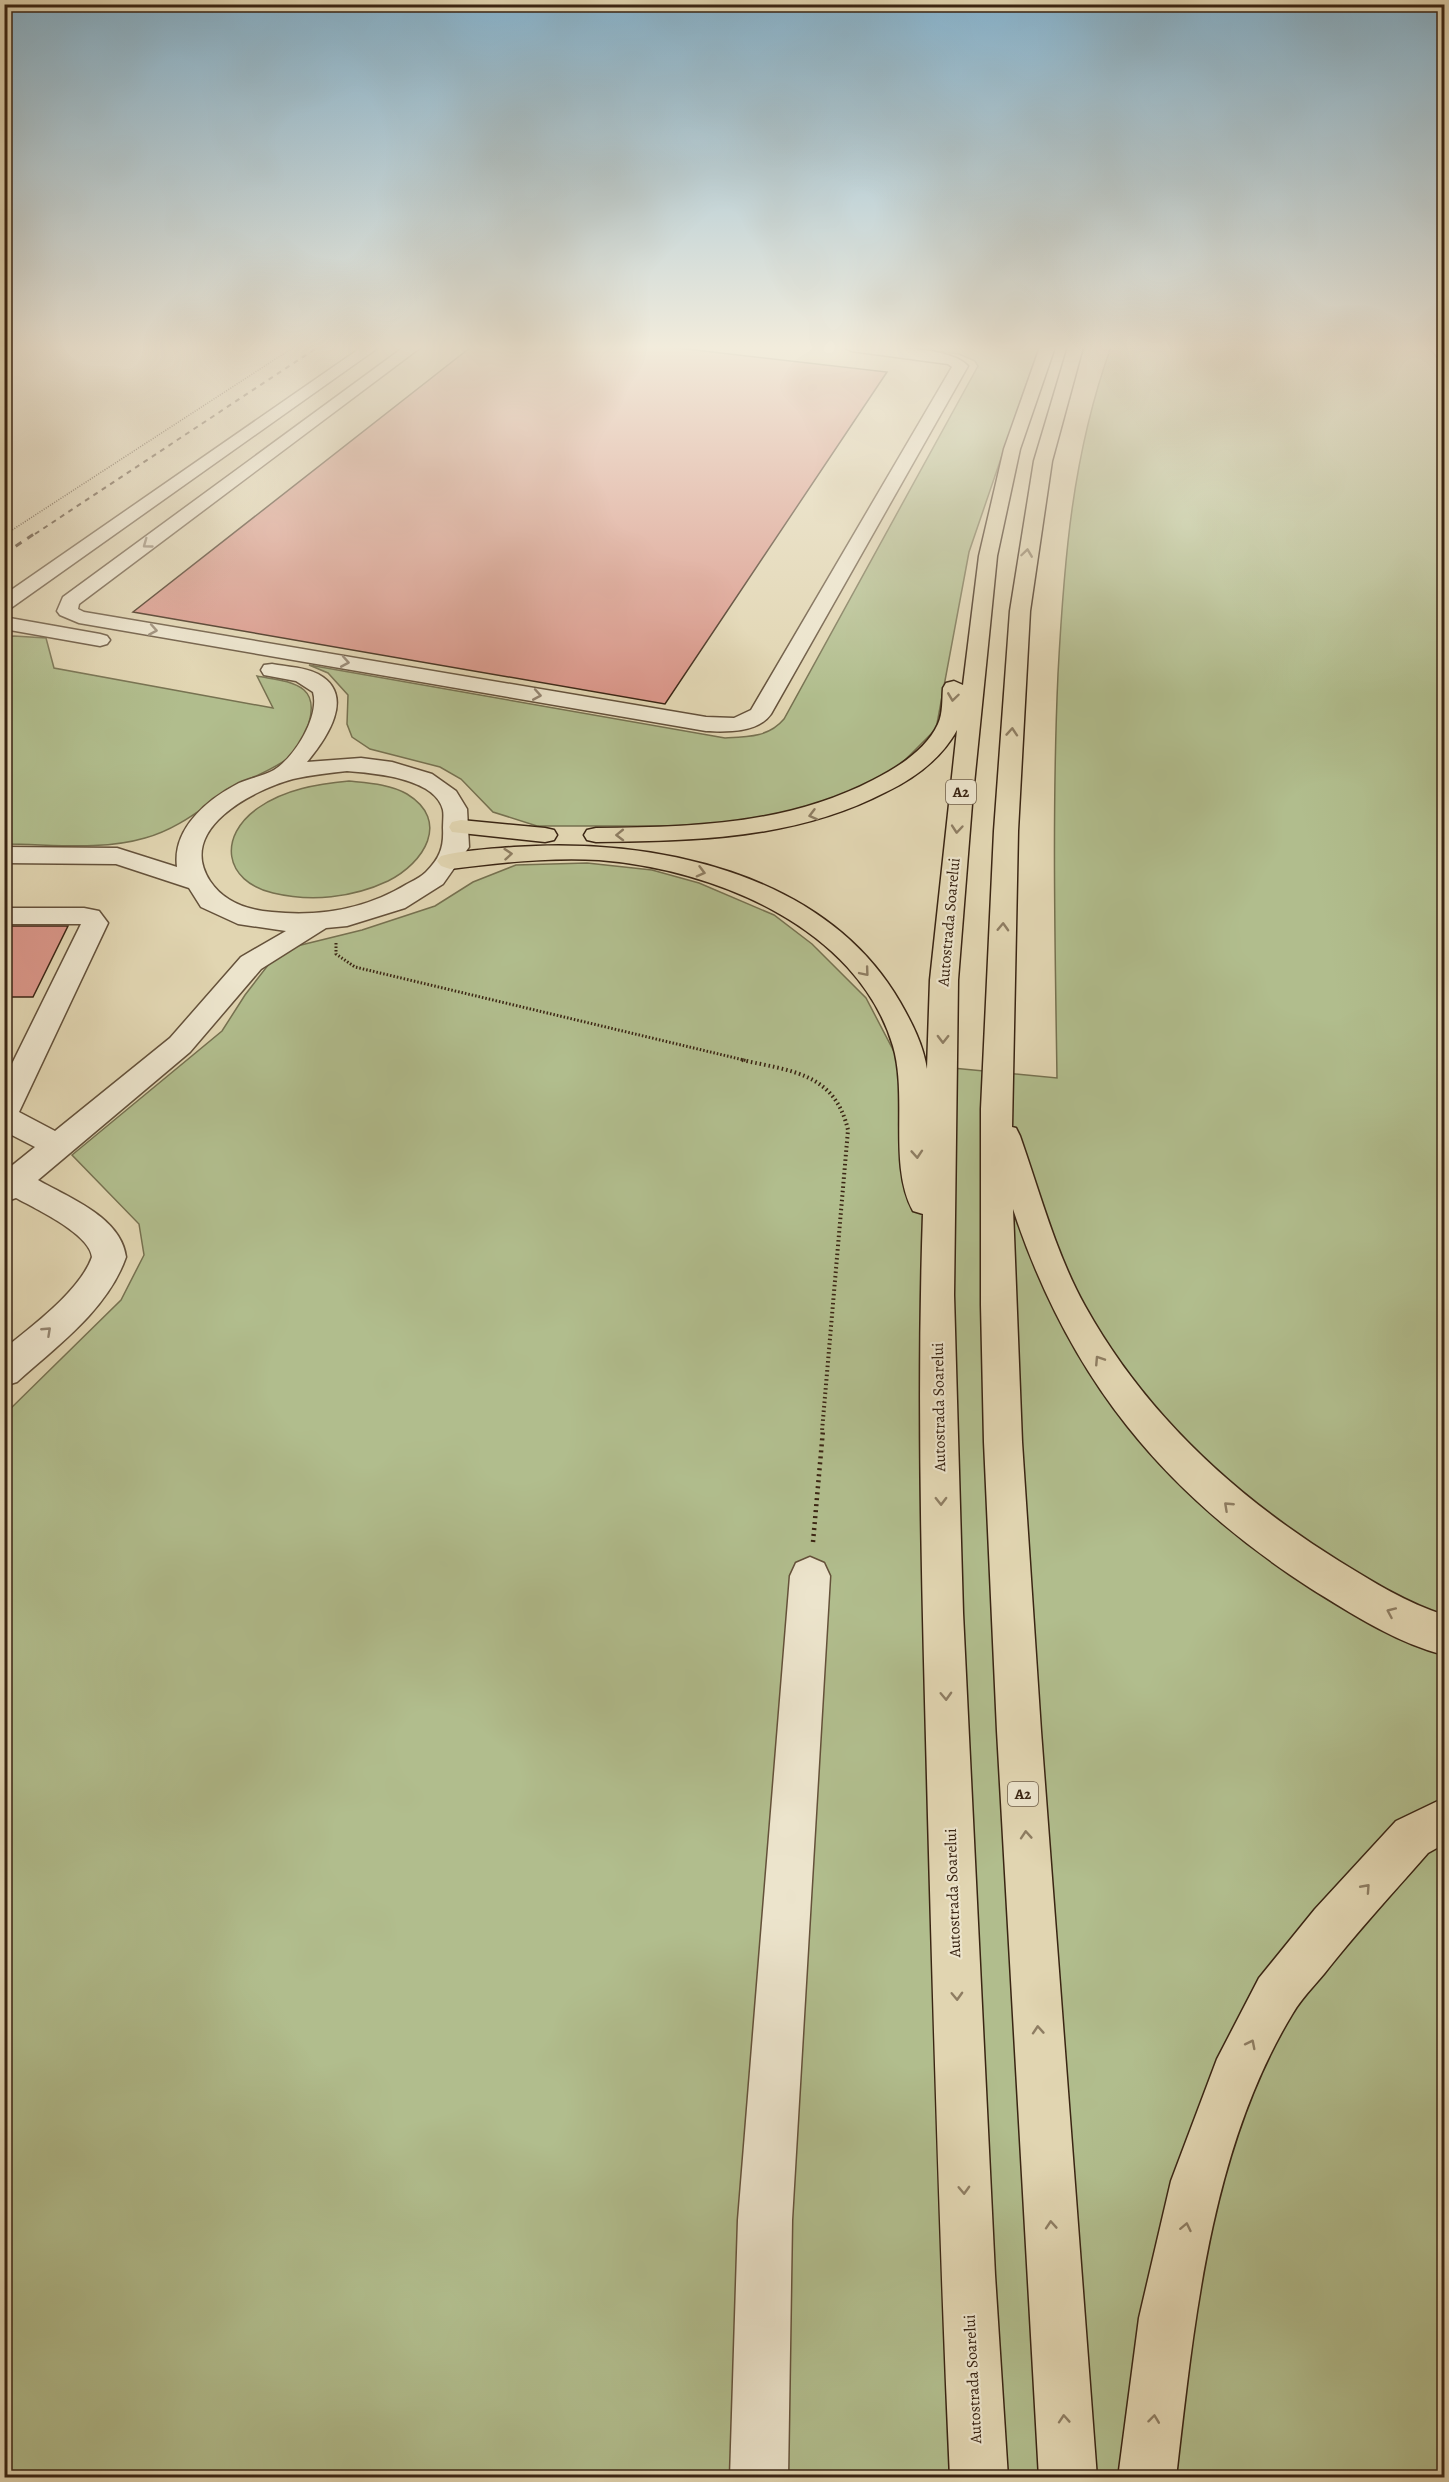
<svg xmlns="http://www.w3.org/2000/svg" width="1449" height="2482" viewBox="0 0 1449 2482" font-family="Alegreya,serif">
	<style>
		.green { fill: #b1bd8d; stroke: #767150; stroke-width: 1.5 }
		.building { fill: #da9689; stroke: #3a2513; stroke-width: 1.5 }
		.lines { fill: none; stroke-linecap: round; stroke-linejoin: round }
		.minor-casing { stroke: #64513a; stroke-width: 3 }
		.highway-casing { stroke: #3a2513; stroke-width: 3 }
		.path-far4 { stroke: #3a2513; stroke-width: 1.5; stroke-dasharray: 1 1.5; stroke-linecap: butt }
		.path-far3 { stroke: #3a2513; stroke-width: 2; stroke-dasharray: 1 2; stroke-linecap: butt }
		.path-far2 { stroke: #3a2513; stroke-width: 3; stroke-dasharray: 1.5 2; stroke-linecap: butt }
		.path-far1 { stroke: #3a2513; stroke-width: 4; stroke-dasharray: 1.5 3; stroke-linecap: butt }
		.path { stroke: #3a2513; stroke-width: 4.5; stroke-dasharray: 2 4; stroke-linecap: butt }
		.minor { fill: #ece4cc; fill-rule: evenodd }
		.highway { fill: #e1d5b1; fill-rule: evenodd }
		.rail-far1 { stroke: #3a2513; stroke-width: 2; stroke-dasharray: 5 5; stroke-linecap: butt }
		.rail { stroke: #3a2513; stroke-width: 3; stroke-dasharray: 7 7; stroke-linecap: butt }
		.oneway { stroke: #938470 }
		.oneway2 { stroke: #8e7d62 }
		.labels { text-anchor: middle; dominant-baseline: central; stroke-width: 4.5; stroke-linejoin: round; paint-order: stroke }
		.shield { fill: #ece4cc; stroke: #6f5e4a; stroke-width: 1.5 }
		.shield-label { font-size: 15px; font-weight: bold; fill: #3a2513 }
		.street-label { font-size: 16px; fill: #3a2513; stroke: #ece4cc }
	</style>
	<rect width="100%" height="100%" fill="#e1d5b1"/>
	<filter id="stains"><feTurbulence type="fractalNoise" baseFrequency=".00333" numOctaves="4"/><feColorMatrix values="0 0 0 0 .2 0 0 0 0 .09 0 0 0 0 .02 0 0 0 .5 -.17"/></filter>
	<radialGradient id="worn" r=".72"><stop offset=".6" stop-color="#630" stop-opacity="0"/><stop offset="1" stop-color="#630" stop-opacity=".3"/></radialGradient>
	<path class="green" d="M 906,347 L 1039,347 L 969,552 L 936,729 L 901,764 L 865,787 L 812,807 L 753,820 L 675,826 L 537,826 L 493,812 L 461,779 L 440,767 L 370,749 L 352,737 L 347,724 L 348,695 L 328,673 L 309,665 L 725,738 C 748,737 769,737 784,719 L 978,366 L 975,361 L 959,354 Z
		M 1111,347 L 1444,347 L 1444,2477 L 5,2478 L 5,1414 L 121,1300 L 144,1255 L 139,1224 L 72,1155 L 222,1031 L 245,995 L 272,960 L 297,946 L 362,930 L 435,906 L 473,882 L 516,865 L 587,863 L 652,870 L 699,883 L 774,915 L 812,944 L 866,998 L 900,1063 L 1057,1078 C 1055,943 1052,808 1058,674 C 1064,561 1072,455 1111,347 Z
		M 14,636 L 46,638 L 54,668 L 273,708 L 257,676 C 271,679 292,680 304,690 C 321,705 304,743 291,756 C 275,769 257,775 239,784 C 207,803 182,828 145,838 C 101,851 50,844 5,844 L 4,637 Z
		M 349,781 C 368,783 390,784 407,794 C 451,821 424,863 388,881 C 352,898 311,902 273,893 C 223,881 218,836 258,808 C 285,789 318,784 349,781 Z"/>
	<path class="building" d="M 471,347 L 669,347 L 887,372 L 665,704 L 133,612 Z
		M 4,926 L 68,926 L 33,997 L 4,997 Z"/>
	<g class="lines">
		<g class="minor-casing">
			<path id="minor" d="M 362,347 L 379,347 L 11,608 L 4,610 L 4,595 Z
				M 404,347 L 421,347 L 79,604 L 78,609 L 84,612 L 706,717 L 734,718 L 751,710 L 952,367 L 948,364 L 851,351 L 844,347 C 871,347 951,345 968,366 L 771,714 C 758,733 726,732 706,731 L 79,623 L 60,615 L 57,611 L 63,597 Z
				M 1430,347 L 1444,347 L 1444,360 L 1439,359 Z
				M 4,617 L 100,634 L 107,636 L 110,640 L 107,644 L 100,646 L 4,629 Z
				M 272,664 C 287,667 305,667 318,674 C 357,695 326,739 307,762 L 361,758 L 392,762 L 432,774 L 456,791 L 467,809 L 469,847 L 443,884 L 405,908 L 347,926 L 326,928 L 261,969 L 190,1052 L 38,1180 C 69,1198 121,1217 126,1257 C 108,1309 57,1346 17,1382 L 4,1386 L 4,1349 C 32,1326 80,1291 92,1257 C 90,1234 36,1209 16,1198 L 4,1202 L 4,1172 L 35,1147 L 4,1131 L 4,1080 L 81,924 L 4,924 L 4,908 L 84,908 L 99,911 L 108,923 L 19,1112 L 55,1131 L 170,1038 L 241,957 L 286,931 L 238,924 L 201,907 L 189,888 L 116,864 L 4,863 L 4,847 L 117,848 L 177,867 C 172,828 208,799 239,783 C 250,778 264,776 274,770 C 295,757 320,716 313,692 L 296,681 L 264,675 L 261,670 L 264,665 ZM 347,771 C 373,773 436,778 443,810 C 444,815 443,822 443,828 C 444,847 440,858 426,872 C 421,877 413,881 407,884 C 366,909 319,917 272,912 C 247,910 224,902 210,881 C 176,829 253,790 293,779 C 311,775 329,773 347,771 Z
				M 810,1557 L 824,1563 L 830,1576 L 792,2220 L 788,2478 L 730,2478 L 738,2220 L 790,1576 L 796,1563 Z"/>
		</g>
		<g class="highway-casing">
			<path id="highway" d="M 1040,347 L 1055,347 L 1020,449 L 997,556 L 972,804 L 958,980 L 954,1295 L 963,1613 L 995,2275 L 1008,2478 L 950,2478 C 940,2257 934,2037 928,1817 C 923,1616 916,1415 923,1214 L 913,1211 C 888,1165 908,1097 893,1046 C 857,926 713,869 599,860 C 549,857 499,863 450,869 L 441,866 L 437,861 L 441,856 C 464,850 490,849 514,847 C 652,837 825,872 900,1002 C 912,1023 923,1044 927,1069 L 930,980 L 957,730 C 941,759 915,778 886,792 C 796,839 695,841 596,842 L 587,840 L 584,835 L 587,830 L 596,828 C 692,827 786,825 873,780 C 897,768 926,750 938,724 C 943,713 942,700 943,688 L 946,683 L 954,681 L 963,685 L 979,556 L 1004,449 Z
				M 1068,347 L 1083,347 L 1052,461 L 1030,611 L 1018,831 L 1012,1127 L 1016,1128 L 1020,1136 C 1040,1193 1056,1254 1085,1306 C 1145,1414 1236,1497 1339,1561 C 1373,1582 1407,1603 1444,1615 L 1444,1655 C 1397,1643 1352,1614 1310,1588 C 1162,1492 1069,1378 1013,1209 L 1022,1442 L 1041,1731 L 1097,2478 L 1039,2478 L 997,1731 L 984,1442 L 981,1305 L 981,1109 L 994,831 L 1010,611 L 1034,461 Z
				M 461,820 L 545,828 L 554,830 L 557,835 L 554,840 L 545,842 L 452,832 L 449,827 L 452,822 Z
				M 1444,1798 L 1444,1844 L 1428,1853 C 1393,1893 1357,1932 1324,1974 C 1314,1986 1301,1999 1293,2013 C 1210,2149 1194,2323 1176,2478 L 1118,2478 L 1139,2318 L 1171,2181 L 1217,2059 L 1259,1978 L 1315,1909 L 1396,1821 Z"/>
		</g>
		<path class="path-far4" d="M 6,534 L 294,347"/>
		<path class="path-far3" d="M 4,535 L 8,532"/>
		<path class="path-far2" d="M 336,943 L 336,954 L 355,967 L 748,1061"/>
		<path class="path-far1" d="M 742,1060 C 791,1071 835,1073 848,1130 L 822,1431"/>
		<path class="path" d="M 813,1542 L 823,1430"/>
		<use href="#minor" class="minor"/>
		<use href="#highway" class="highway"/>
		<path class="rail-far1" d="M 35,534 L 318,347"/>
		<path class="rail" d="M 4,554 L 37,532"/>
	</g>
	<defs><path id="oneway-chevron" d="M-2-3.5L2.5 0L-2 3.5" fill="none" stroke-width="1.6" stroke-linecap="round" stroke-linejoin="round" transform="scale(1.5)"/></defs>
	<g class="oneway">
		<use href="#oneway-chevron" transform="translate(147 544) rotate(144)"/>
		<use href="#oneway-chevron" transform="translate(153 630) rotate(10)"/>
		<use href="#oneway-chevron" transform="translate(345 662) rotate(10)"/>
		<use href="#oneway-chevron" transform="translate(537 695) rotate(10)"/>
		<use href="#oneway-chevron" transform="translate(47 1331) rotate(-43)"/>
	</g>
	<g class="oneway2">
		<use href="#oneway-chevron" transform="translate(1027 553) rotate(-82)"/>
		<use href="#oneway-chevron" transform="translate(953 697) rotate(98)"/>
		<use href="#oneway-chevron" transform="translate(1012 732) rotate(-86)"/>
		<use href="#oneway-chevron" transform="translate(813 815) rotate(165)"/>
		<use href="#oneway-chevron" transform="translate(957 829) rotate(95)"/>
		<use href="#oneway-chevron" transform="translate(620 835) rotate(179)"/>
		<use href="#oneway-chevron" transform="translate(508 854) rotate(-5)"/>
		<use href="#oneway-chevron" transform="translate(701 872) rotate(15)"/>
		<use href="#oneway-chevron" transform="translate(1003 927) rotate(-88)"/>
		<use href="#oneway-chevron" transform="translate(865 972) rotate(50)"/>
		<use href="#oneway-chevron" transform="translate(943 1039) rotate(91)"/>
		<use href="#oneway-chevron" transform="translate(917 1154) rotate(86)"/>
		<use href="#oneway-chevron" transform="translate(1099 1360) rotate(-123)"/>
		<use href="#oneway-chevron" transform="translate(941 1501) rotate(89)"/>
		<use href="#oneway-chevron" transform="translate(1228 1506) rotate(-137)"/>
		<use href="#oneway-chevron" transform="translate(1391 1612) rotate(-156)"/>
		<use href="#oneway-chevron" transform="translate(946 1696) rotate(88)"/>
		<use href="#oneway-chevron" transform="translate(1026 1835) rotate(-94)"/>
		<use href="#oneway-chevron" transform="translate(1366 1888) rotate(-48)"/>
		<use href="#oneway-chevron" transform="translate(957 1996) rotate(88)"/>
		<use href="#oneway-chevron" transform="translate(1038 2030) rotate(-94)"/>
		<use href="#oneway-chevron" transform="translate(1251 2044) rotate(-63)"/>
		<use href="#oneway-chevron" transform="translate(964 2190) rotate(88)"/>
		<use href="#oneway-chevron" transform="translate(1051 2225) rotate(-94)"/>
		<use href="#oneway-chevron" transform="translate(1186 2227) rotate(-78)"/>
		<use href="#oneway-chevron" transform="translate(1064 2419) rotate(-94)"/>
		<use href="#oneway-chevron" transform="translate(1154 2419) rotate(-83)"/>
	</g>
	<linearGradient id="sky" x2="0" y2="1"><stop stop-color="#87b6d2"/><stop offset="0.5" stop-color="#f2ecdc"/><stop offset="1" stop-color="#f2ecdc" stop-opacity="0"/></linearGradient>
	<rect width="1449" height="695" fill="url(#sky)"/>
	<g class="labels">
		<g class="shield">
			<rect x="946" y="780" width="30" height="24" rx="4.5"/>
			<rect x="1008" y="1782" width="30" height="24" rx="4.5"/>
		</g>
		<g class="shield-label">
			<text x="961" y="792">A2</text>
			<text x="1023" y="1794">A2</text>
		</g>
		<g class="street-label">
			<text transform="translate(949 922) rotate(-85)">Autostrada Soarelui</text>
			<text transform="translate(939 1407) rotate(-91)">Autostrada Soarelui</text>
			<text transform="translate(953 1893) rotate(-92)">Autostrada Soarelui</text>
			<text transform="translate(973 2379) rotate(-93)">Autostrada Soarelui</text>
		</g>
	</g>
	<rect width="1449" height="2482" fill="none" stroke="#e1d5b1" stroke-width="24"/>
	<rect x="6" y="6" width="1437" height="2470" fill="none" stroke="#3a2513" stroke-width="3"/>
	<rect x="12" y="12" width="1425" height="2458" fill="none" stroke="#3a2513" stroke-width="1.5"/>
	<rect width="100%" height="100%" filter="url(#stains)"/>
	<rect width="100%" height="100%" fill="url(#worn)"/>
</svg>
